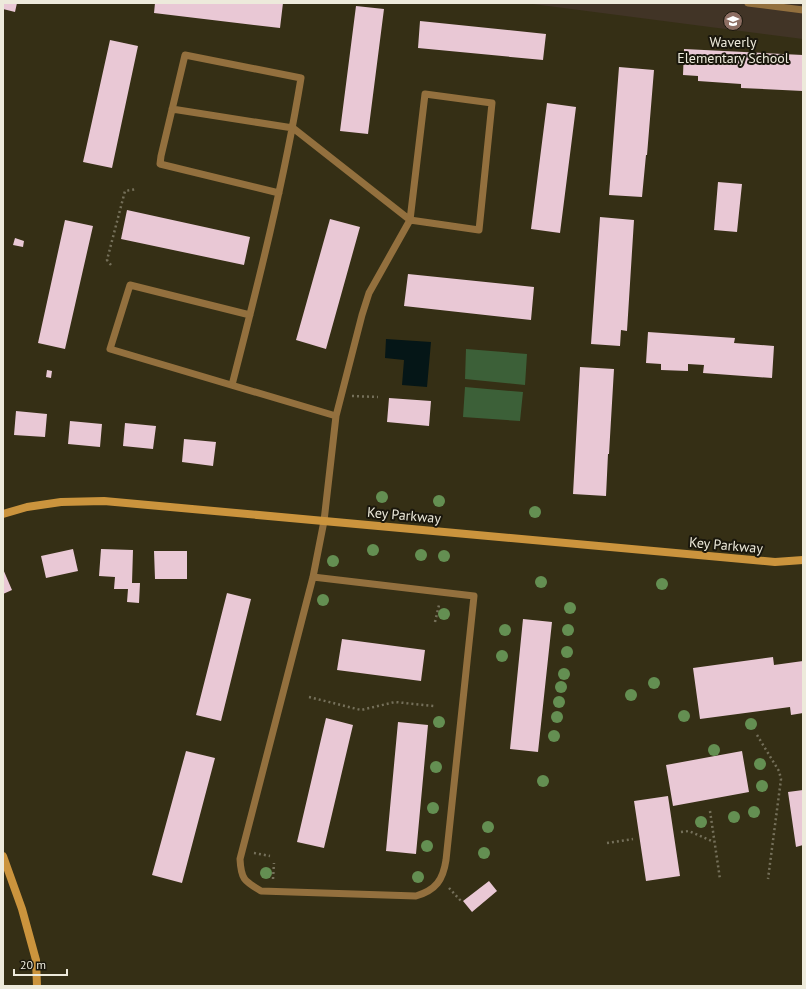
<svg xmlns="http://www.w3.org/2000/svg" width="806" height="989" viewBox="0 0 806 989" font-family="'PT Sans',sans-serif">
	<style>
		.education { fill: #413426 }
		.green { fill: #3c6038 }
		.water { fill: #051617 }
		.building { fill: #e9c8d5 }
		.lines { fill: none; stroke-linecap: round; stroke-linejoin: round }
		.path { stroke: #75705a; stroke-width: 2.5; stroke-dasharray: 2 3; stroke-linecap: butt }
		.lane { stroke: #93703e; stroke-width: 7 }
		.secondary { stroke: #cb943d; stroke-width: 8 }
		.tree { fill: #648f52 }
		.labels { text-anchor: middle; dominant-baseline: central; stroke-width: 4; stroke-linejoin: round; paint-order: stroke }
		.poi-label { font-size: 14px; fill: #edeadb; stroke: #1a170c }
		.street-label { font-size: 14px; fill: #edeadb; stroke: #1a170c }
	</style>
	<rect width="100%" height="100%" fill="#352f15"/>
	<path class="education" d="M 525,3 L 803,3 L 803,39 Z"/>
	<path class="green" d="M 466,349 L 527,354 L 525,385 L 465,379 Z
		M 465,387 L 523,392 L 520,421 L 463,417 Z"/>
	<path class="water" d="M 386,339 L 431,342 L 427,387 L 402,385 L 404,360 L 385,358 Z"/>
	<path class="building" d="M 3,3 L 17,3 L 15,12 L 3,9 Z
		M 155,3 L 283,3 L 280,28 L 154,13 Z
		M 356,6 L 384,9 L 368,134 L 340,131 Z
		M 420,21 L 546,34 L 543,60 L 418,48 Z
		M 110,40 L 138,46 L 112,168 L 83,162 Z
		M 684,49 L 803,55 L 803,91 L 741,88 L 741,84 L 698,81 L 698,76 L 683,75 Z
		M 619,67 L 654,70 L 647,155 L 646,155 L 642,197 L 609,195 Z
		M 547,103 L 576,107 L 560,233 L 531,229 Z
		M 718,182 L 742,184 L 737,232 L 714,230 Z
		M 127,210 L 250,237 L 244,265 L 121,239 Z
		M 600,217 L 634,220 L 627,331 L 621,330 L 620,346 L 591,344 Z
		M 330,219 L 360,227 L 326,349 L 296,340 Z
		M 65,220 L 93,226 L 65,349 L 38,343 Z
		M 15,238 L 24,241 L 23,247 L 13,245 Z
		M 408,274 L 534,287 L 531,320 L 404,306 Z
		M 648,332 L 735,338 L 734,343 L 774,346 L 772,378 L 703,373 L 704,365 L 688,364 L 688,371 L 661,370 L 661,364 L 646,363 Z
		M 580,367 L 614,369 L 609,454 L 608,454 L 606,496 L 573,494 Z
		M 47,370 L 52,371 L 51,378 L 46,377 Z
		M 389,398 L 431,401 L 429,426 L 387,422 Z
		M 16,411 L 47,414 L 45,437 L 14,435 Z
		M 70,421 L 102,424 L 100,447 L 68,444 Z
		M 125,423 L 156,426 L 153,449 L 123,446 Z
		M 184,439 L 216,442 L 213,466 L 182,462 Z
		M 73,549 L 78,571 L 46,578 L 41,556 Z
		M 101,549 L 133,550 L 132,583 L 140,583 L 139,603 L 127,602 L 128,589 L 114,589 L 115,577 L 99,576 Z
		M 154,551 L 187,551 L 187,579 L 155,579 Z
		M 3,569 L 12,590 L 3,594 Z
		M 227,593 L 251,599 L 221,721 L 196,715 Z
		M 523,619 L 552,622 L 538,752 L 510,749 Z
		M 342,639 L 425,650 L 421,681 L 337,670 Z
		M 773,657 L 774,665 L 803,661 L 803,713 L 791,715 L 790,707 L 700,719 L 693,668 Z
		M 326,718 L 353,725 L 324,848 L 297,842 Z
		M 398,722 L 428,725 L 416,854 L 386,851 Z
		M 186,751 L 215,758 L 182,883 L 152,875 Z
		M 742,751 L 749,792 L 673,806 L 666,765 Z
		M 803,790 L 803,845 L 796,847 L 788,792 Z
		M 668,796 L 680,876 L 646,881 L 634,801 Z
		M 489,881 L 497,891 L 472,912 L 463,901 Z"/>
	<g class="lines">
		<path class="path" d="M 111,265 L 107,260 L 125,191 L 137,189
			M 352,396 L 378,397
			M 435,622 L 439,605
			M 309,697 L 361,710 L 395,702 L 434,706
			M 757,735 L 779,771 L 781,779 L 768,879
			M 710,811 L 720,879
			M 681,832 L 689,831 L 714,842
			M 607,843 L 633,839
			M 254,853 L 270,856
			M 273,879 L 274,863
			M 449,888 L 461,901"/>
		<path class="lane" d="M 748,3 L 803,10
			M 425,94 L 492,103 L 479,230 L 410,220 Z
			M 172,109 L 293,128 L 410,220 L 369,293 L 362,315 L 336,416 L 324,521 L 313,577 L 240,859 C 241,879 244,881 261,891 L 416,896 C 436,890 443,880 446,860 L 474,596 L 313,577
			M 250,315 L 130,285 L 110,349 L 336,416
			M 232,385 C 258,284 284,182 301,78 L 185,55 L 161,156 L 160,164 L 279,193"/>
		<path class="secondary" d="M 3,514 L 27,507 L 61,502 L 104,501 L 775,562 L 803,560
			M 3,856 L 22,909 L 36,960 L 37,986"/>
	</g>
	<g class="tree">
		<circle cx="382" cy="497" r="6"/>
		<circle cx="439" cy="501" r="6"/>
		<circle cx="535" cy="512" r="6"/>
		<circle cx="373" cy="550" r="6"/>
		<circle cx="421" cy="555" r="6"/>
		<circle cx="444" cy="556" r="6"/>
		<circle cx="333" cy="561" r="6"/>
		<circle cx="541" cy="582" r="6"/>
		<circle cx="662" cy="584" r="6"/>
		<circle cx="323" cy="600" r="6"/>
		<circle cx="570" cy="608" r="6"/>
		<circle cx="444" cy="614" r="6"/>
		<circle cx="505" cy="630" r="6"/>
		<circle cx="568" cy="630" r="6"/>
		<circle cx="567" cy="652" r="6"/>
		<circle cx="502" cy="656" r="6"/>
		<circle cx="564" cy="674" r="6"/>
		<circle cx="654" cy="683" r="6"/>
		<circle cx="561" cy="687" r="6"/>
		<circle cx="631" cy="695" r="6"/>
		<circle cx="559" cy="702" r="6"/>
		<circle cx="684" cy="716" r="6"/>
		<circle cx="557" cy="717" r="6"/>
		<circle cx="439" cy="722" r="6"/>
		<circle cx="751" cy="724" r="6"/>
		<circle cx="554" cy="736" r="6"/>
		<circle cx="714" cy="750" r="6"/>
		<circle cx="760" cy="764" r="6"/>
		<circle cx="436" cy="767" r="6"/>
		<circle cx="543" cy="781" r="6"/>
		<circle cx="762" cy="786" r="6"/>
		<circle cx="433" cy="808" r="6"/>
		<circle cx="754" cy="812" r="6"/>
		<circle cx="734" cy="817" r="6"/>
		<circle cx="701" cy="822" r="6"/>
		<circle cx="488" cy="827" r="6"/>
		<circle cx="427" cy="846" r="6"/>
		<circle cx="484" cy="853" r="6"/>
		<circle cx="266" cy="873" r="6"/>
		<circle cx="418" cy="877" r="6"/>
	</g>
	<defs>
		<g id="school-disc" transform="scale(1)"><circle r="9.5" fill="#8d6e63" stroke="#1a170c"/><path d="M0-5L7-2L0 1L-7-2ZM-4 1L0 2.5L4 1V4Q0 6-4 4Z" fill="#fff"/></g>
	</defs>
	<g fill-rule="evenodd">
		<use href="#school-disc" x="733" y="21"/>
	</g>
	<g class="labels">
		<g class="poi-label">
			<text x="733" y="42">Waverly<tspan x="733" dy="16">Elementary School</tspan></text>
		</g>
		<g class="street-label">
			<text transform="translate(404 515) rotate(5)">Key Parkway</text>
			<text transform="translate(726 545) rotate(5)">Key Parkway</text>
		</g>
	</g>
	<rect width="806" height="989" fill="none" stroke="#edeadb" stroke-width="8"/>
	<path d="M14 969v6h53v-6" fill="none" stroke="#edeadb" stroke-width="2"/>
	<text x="20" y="969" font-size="12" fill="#edeadb" stroke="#1a170c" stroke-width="3" paint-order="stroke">20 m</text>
</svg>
